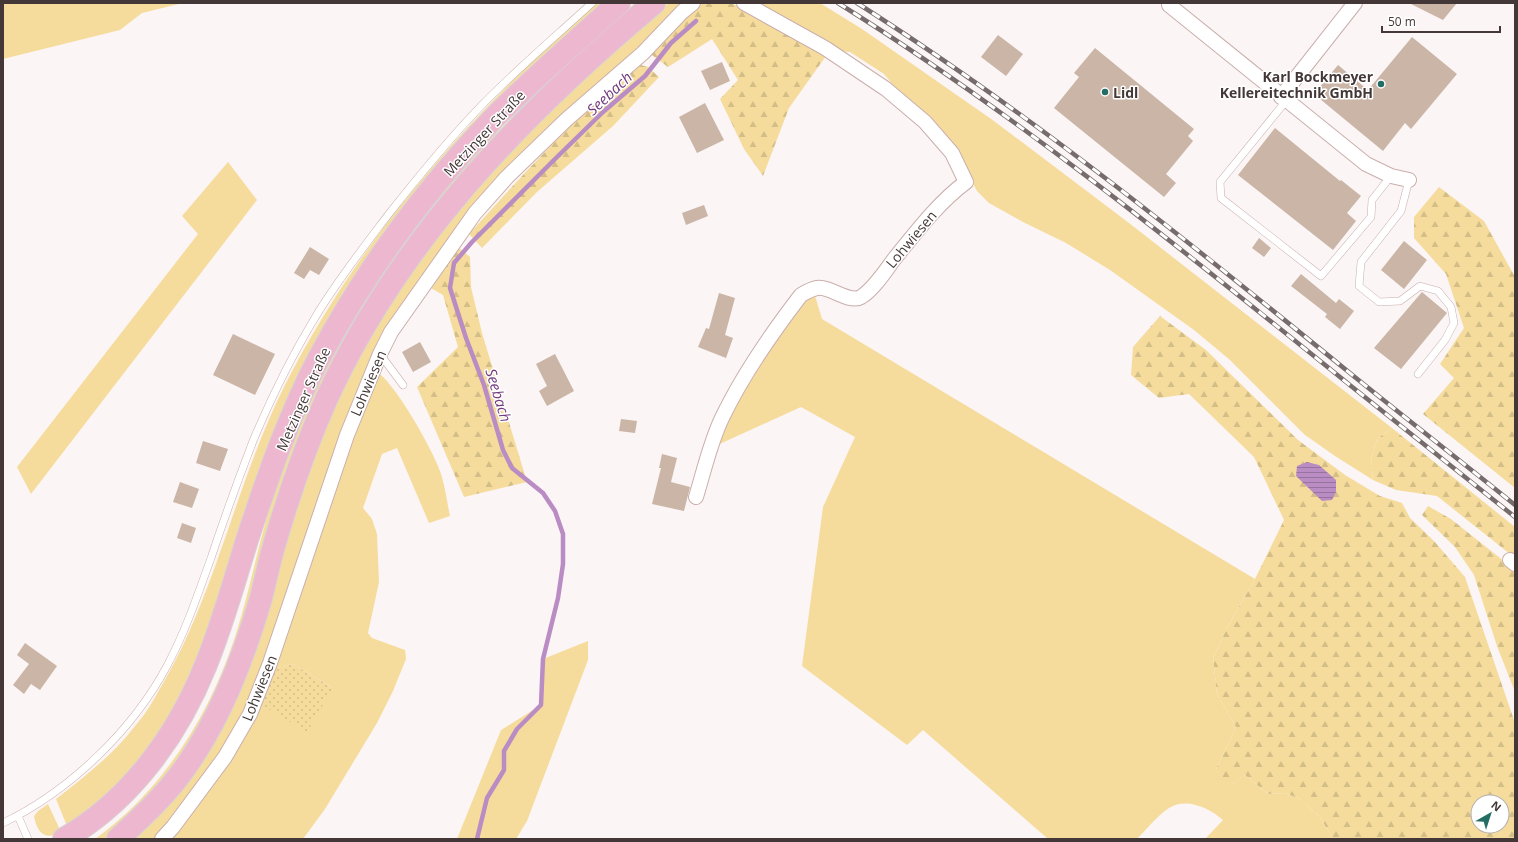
<svg xmlns="http://www.w3.org/2000/svg" width="1518" height="842" viewBox="0 0 1518 842" font-family="'Open Sans',sans-serif">
	<style>
		.grass { fill: #f6dc9c }
		.forest { fill: url(#forest-firs); fill-rule: evenodd }
		.garden { fill: url(#garden-dots) }
		.water { fill: url(#water-rules) }
		.lines { fill: none; stroke-linecap: round; stroke-linejoin: round }
		.stream { stroke: #b98cc4; stroke-width: 4.5 }
		.building { fill: #cab5a6 }
		.service-casing { stroke: #caafac; stroke-width: 8 }
		.minor-casing { stroke: #caafac; stroke-width: 16 }
		.primary-casing { stroke: #d6d3d3; stroke-width: 24 }
		.service { stroke: #fff; stroke-width: 7 }
		.minor { stroke: #fff; stroke-width: 14 }
		.primary { stroke: #eeb7d0; stroke-width: 22 }
		.rail-casing { stroke: #766c6b; stroke-width: 4.5 }
		.rail { stroke: #fff; stroke-width: 3; stroke-dasharray: 9; stroke-linecap: butt }
		.poi-dot { fill: #246d65; stroke: #fff; stroke-width: 1.5 }
		.labels { text-anchor: middle; dominant-baseline: central; stroke-width: 3; stroke-linejoin: round; paint-order: stroke }
		.poi-label { font-size: 14px; font-weight: bold; fill: #433837; stroke: #fff; text-anchor: end }
		.street-label { font-size: 14px; fill: #433837; stroke: #fff }
		.water-label { font-size: 15px; font-style: italic; fill: #723b80; stroke: #fff }
	</style>
	<defs>
		<pattern id="forest-firs" width="22" height="20" patternUnits="userSpaceOnUse"><rect width="22" height="20" fill="#f6dc9c"/><path d="M5 1l3.5 6h-7zM16 11l3.5 6h-7z" fill="#d4be87"/></pattern>
		<pattern id="garden-dots" width="8" height="8" patternUnits="userSpaceOnUse"><rect width="8" height="8" fill="#f6dc9c"/><path d="M2 2h.1M6 6h.1" fill="none" stroke="#d4be87" stroke-width="1.8" stroke-linecap="round"/></pattern>
		<pattern id="water-rules" width="6" height="5" patternUnits="userSpaceOnUse"><rect width="6" height="5" fill="#b98cc4"/><path d="M0 2.5h6" fill="none" stroke="#9873a0"/></pattern>
	</defs>
	<rect width="100%" height="100%" fill="#fbf5f5"/>
	<path class="grass" d="M 3,3 L 183,3 L 142,13 L 120,30 L 3,59 Z
		M 597,3 L 606,3 L 372,255 L 193,674 L 160,735 L 115,788 L 67,826 L 56,799 C 84,777 113,755 135,726 C 146,714 154,699 162,685 C 217,591 236,482 285,385 C 360,237 472,111 597,3 Z
		M 635,3 L 641,3 L 378,287 L 239,639 L 202,724 L 177,764 L 135,811 L 107,837 L 103,839 L 95,839 C 163,790 209,716 235,637 C 251,588 259,537 276,489 C 290,447 307,406 327,366 C 397,221 515,108 635,3 Z
		M 668,3 L 688,3 L 541,140 L 389,328 L 254,692 L 227,748 L 157,839 L 132,839 L 200,764 L 223,726 L 245,680 L 260,638 L 295,506 L 325,427 L 363,347 L 390,303 L 431,244 L 505,156 L 581,81 Z
		M 753,3 L 820,3 L 862,29 L 994,121 L 1129,223 L 1392,428 L 1377,439 L 1371,459 L 1373,480 L 1335,456 L 1305,435 L 1230,360 L 1194,330 L 1110,270 L 1066,243 L 1023,222 L 989,203 L 977,191 L 968,175 L 884,74 L 850,52 L 835,51 Z
		M 228,162 L 257,200 L 31,494 L 17,467 L 198,234 L 182,216 Z
		M 813,289 L 822,319 L 1255,579 L 1228,626 L 1213,658 L 1217,694 L 1236,727 L 1216,769 L 1232,785 L 1245,775 L 1268,794 L 1285,793 L 1300,799 L 1320,817 L 1333,839 L 1205,839 L 1223,820 C 1209,808 1187,797 1169,808 C 1158,815 1146,830 1137,839 L 1048,839 L 923,730 L 907,745 L 802,666 L 823,507 L 855,437 L 801,407 L 711,448 L 736,392 Z
		M 377,372 C 395,383 433,450 440,471 C 445,485 447,502 450,516 L 429,523 L 397,448 L 382,454 L 363,508 L 372,519 L 377,534 L 379,582 L 368,633 L 372,638 L 405,650 L 406,659 L 393,691 L 377,723 L 325,809 L 303,839 L 169,839 L 222,773 L 259,703 L 333,688 L 293,664 L 272,669 L 348,443 Z
		M 588,641 L 588,660 L 527,821 L 516,839 L 457,839 L 501,730 L 541,705 L 543,659 Z
		M 48,804 L 61,832 C 45,841 37,833 34,816 L 38,811 Z"/>
	<path class="forest" d="M 700,3 L 730,3 L 743,8 L 826,56 L 789,108 L 763,176 L 744,149 L 720,99 L 738,80 L 712,39 L 668,67 L 652,55 L 653,51 L 688,13 Z
		M 641,65 L 648,67 L 659,77 L 613,126 L 537,192 L 482,248 L 469,234 C 509,190 548,146 592,106 C 608,92 623,77 641,65 Z
		M 1439,187 L 1484,221 L 1515,277 L 1515,488 L 1423,414 L 1454,378 L 1440,364 L 1464,328 L 1446,274 L 1414,238 L 1414,217 Z
		M 458,247 L 470,257 L 471,287 L 482,333 L 527,482 L 464,497 L 417,387 L 458,347 L 443,295 L 429,287 Z
		M 1160,316 L 1206,350 L 1298,440 L 1345,475 L 1380,496 L 1402,503 L 1410,518 L 1434,541 L 1465,577 L 1515,723 L 1515,839 L 1333,839 L 1320,817 L 1300,799 L 1285,793 L 1268,794 L 1245,775 L 1232,785 L 1219,784 L 1216,769 L 1236,727 L 1217,694 L 1213,658 L 1228,626 L 1255,579 L 1284,520 L 1254,457 L 1189,394 L 1159,398 L 1131,375 L 1133,347 ZM 1478,802 L 1502,802 L 1502,826 L 1478,826 Z
		M 1392,428 L 1515,527 L 1515,558 L 1437,496 L 1396,490 L 1373,480 L 1371,459 L 1377,439 Z
		M 1428,506 L 1451,519 L 1515,570 L 1515,692 L 1497,646 L 1474,575 L 1455,547 L 1422,515 Z"/>
	<path class="garden" d="M 293,664 L 333,688 L 307,732 L 259,703 L 272,669 Z"/>
	<path class="water" d="M 1307,462 L 1319,465 L 1336,480 L 1336,492 L 1332,500 L 1322,501 L 1296,476 L 1297,466 Z"/>
	<g class="lines">
		<path class="stream" d="M 477,839 L 487,798 L 504,770 L 504,751 L 517,729 L 541,705 L 543,659 L 558,598 L 563,564 L 563,534 L 555,511 L 543,493 L 512,468 L 503,450 L 484,385 L 466,338 L 450,288 L 454,263 L 472,242 L 555,159 L 603,112 L 645,76 L 671,43 L 696,21"/>
	</g>
	<path class="building" d="M 1409,3 L 1457,3 L 1443,20 Z
		M 998,35 L 1023,54 L 1006,76 L 981,57 Z
		M 1412,37 L 1457,74 L 1411,129 L 1405,123 L 1383,151 L 1314,94 L 1338,65 L 1368,90 Z
		M 1095,48 L 1194,129 L 1188,136 L 1193,141 L 1166,174 L 1176,183 L 1164,197 L 1054,108 L 1079,77 L 1074,73 Z
		M 722,62 L 730,81 L 710,90 L 701,71 Z
		M 705,103 L 724,140 L 697,153 L 679,117 Z
		M 1275,128 L 1340,181 L 1341,180 L 1361,196 L 1347,213 L 1356,221 L 1333,250 L 1238,175 Z
		M 704,205 L 708,216 L 686,225 L 682,213 Z
		M 1259,238 L 1271,248 L 1264,257 L 1252,248 Z
		M 1404,241 L 1427,260 L 1404,289 L 1381,270 Z
		M 310,247 L 329,259 L 319,275 L 310,270 L 304,279 L 294,273 Z
		M 1301,274 L 1336,303 L 1339,299 L 1354,311 L 1340,329 L 1325,317 L 1327,314 L 1291,286 Z
		M 1422,292 L 1447,313 L 1401,369 L 1374,348 Z
		M 719,293 L 735,298 L 725,335 L 733,338 L 726,358 L 698,347 L 706,328 L 709,329 Z
		M 233,334 L 275,354 L 255,395 L 213,375 Z
		M 420,342 L 431,362 L 413,372 L 402,352 Z
		M 555,354 L 574,391 L 547,406 L 539,391 L 547,386 L 536,364 Z
		M 621,419 L 637,421 L 635,433 L 619,431 Z
		M 203,441 L 228,449 L 220,471 L 196,463 Z
		M 662,454 L 677,458 L 671,482 L 690,487 L 684,511 L 652,504 L 661,468 L 659,468 Z
		M 180,482 L 199,489 L 192,508 L 173,502 Z
		M 182,523 L 196,528 L 191,543 L 177,538 Z
		M 25,643 L 57,666 L 40,690 L 31,684 L 24,694 L 13,685 L 29,664 L 17,655 Z"/>
	<g class="lines">
		<g class="service-casing">
			<path id="service" d="M 1286,101 L 1220,182 L 1221,198 L 1321,276 L 1371,217 L 1372,200 L 1391,176
				M 1409,180 L 1401,211 L 1361,262 L 1359,286 L 1379,302 L 1400,301 L 1420,286 L 1438,291 L 1451,307 L 1454,323 L 1445,340 L 1418,374
				M 380,354 L 403,385
				M 18,816 L 28,839
				M 3,823 C 70,791 134,729 168,664 C 186,630 198,594 211,558 C 224,519 238,480 253,441 C 271,398 291,357 316,316 C 337,281 363,248 388,215 C 418,177 448,140 482,105 C 517,69 555,37 592,3"/>
		</g>
		<g class="minor-casing">
			<path id="minor" d="M 1169,5 L 1366,164 L 1391,176 L 1409,180
				M 1281,97 L 1355,3
				M 696,497 C 704,471 710,443 722,418 C 743,374 771,334 801,295 C 806,292 811,289 817,288 C 831,286 849,304 861,297 C 874,289 886,270 895,258 C 917,231 938,203 966,182 L 952,153 L 925,122 L 886,89 L 825,48 L 744,3
				M 1510,560 L 1515,564
				M 162,839 L 173,827 L 225,757 L 250,714 L 270,663 L 347,435 L 380,354 L 391,332 L 475,213 L 507,177 L 567,119 L 643,53 L 682,12 L 693,3"/>
		</g>
		<g class="primary-casing">
			<path id="primary" d="M 64,839 C 130,801 177,736 205,667 C 222,626 234,582 247,540 C 267,479 289,415 319,358 C 366,270 425,190 494,118 C 534,78 577,40 619,3
				M 118,839 C 143,816 168,793 187,765 C 222,715 244,656 261,598 C 266,578 270,558 276,539 C 290,491 306,445 326,400 C 398,241 522,114 654,3"/>
		</g>
		<use href="#service" class="service"/>
		<use href="#minor" class="minor"/>
		<use href="#primary" class="primary"/>
		<g class="rail-casing">
			<path id="rail" d="M 838,3 C 1019,116 1185,252 1351,386 C 1406,430 1460,473 1515,517
				M 857,3 C 1033,115 1194,246 1356,378 C 1408,420 1462,462 1515,505"/>
		</g>
		<use href="#rail" class="rail"/>
	</g>
	<g class="poi-dot">
		<circle cx="1381" cy="84" r="4"/>
		<circle cx="1105" cy="92" r="4"/>
	</g>
	<g class="labels">
		<g class="poi-label">
			<text x="1373" y="76">Karl Bockmeyer<tspan x="1373" dy="16">Kellereitechnik GmbH</tspan></text>
			<text x="1113" y="92" text-anchor="start">Lidl</text>
		</g>
		<g class="street-label">
			<text transform="translate(484 133) rotate(-47)">Metzinger Straße</text>
			<text transform="translate(911 239) rotate(-50)">Lohwiesen</text>
			<text transform="translate(368 383) rotate(-67)">Lohwiesen</text>
			<text transform="translate(303 399) rotate(-66)">Metzinger Straße</text>
			<text transform="translate(259 688) rotate(-68)">Lohwiesen</text>
		</g>
		<g class="water-label">
			<text transform="translate(609 93) rotate(-43)">Seebach</text>
			<text transform="translate(499 395) rotate(73)">Seebach</text>
		</g>
	</g>
	<rect width="1518" height="842" fill="none" stroke="#433837" stroke-width="8"/>
	<g transform="translate(1490 814) rotate(39)"><circle r="19" fill="#ffffff" stroke="#b4afaf"/>
	<path d="M0-3L7 15L0 10L-7 15Z" fill="#246d65"/>
	<text y="-6" font-size="11" font-weight="bold" text-anchor="middle" fill="#433837">N</text>
	</g>
	<path d="M1382 26v6h118v-6" fill="none" stroke="#433837" stroke-width="2"/>
	<text x="1388" y="26" font-size="12" fill="#433837" stroke="#ffffff" stroke-width="3" paint-order="stroke">50 m</text>
</svg>
